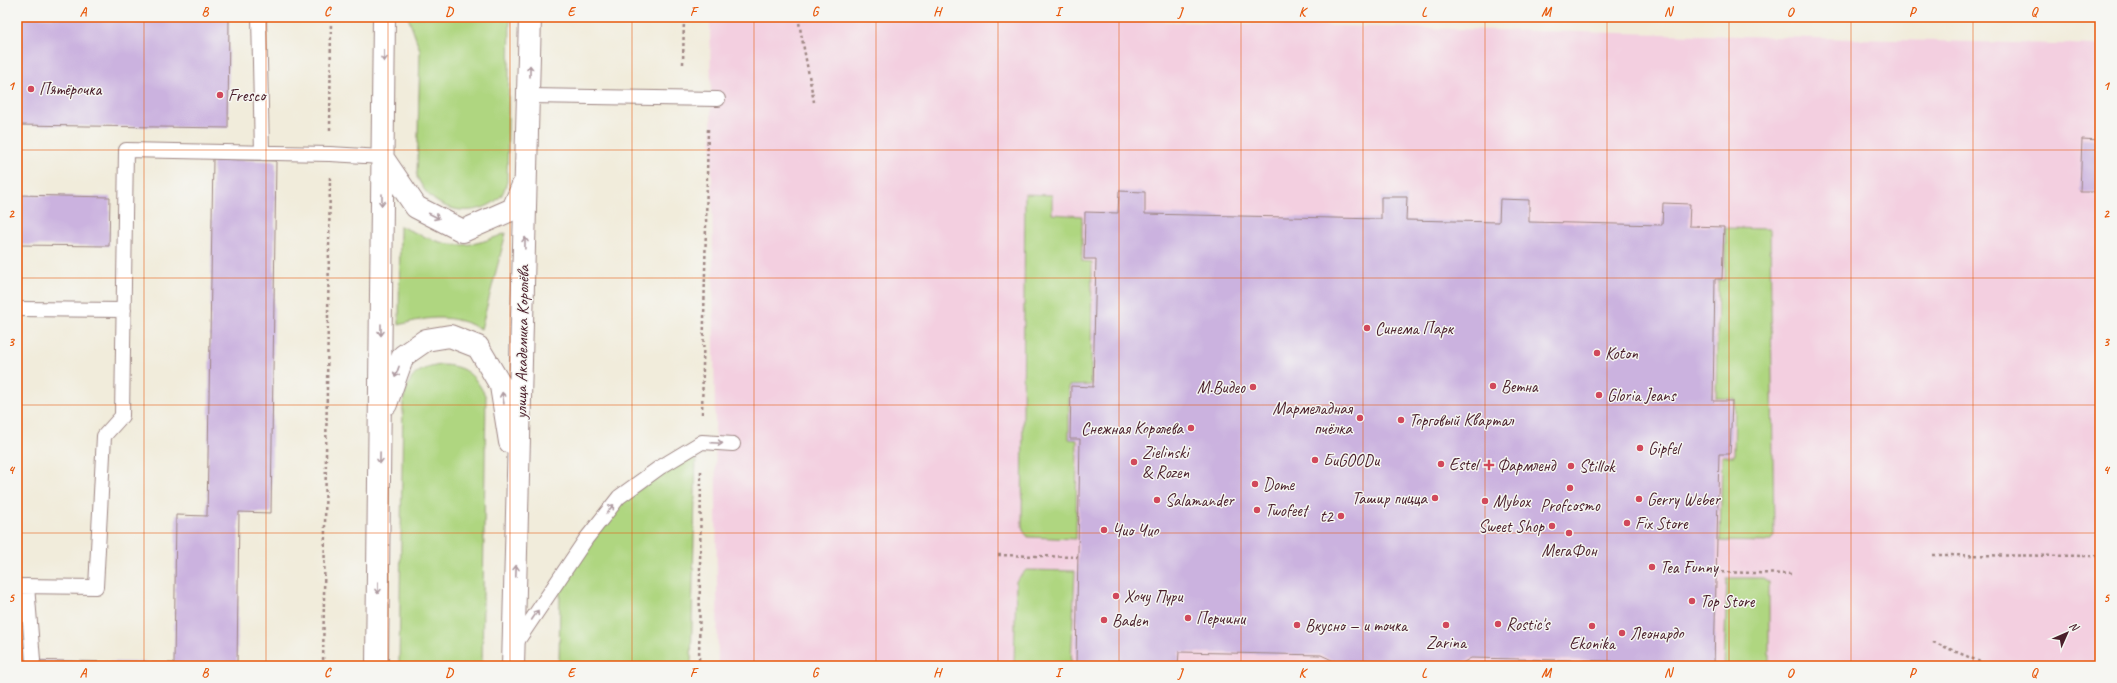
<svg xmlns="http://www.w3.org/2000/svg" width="2117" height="683" viewBox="0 0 2117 683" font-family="Caveat,sans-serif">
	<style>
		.built { fill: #f3cfe0 }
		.green { fill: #afd680; stroke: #7c7a56 }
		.building { fill: #cbb2df }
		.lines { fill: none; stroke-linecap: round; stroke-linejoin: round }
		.lane-casing { stroke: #9e8683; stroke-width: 16 }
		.secondary-casing { stroke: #9e8683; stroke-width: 24 }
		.path { stroke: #9e8683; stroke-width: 2.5; stroke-dasharray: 3 3; stroke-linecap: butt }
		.lane { stroke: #fff; stroke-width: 14 }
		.secondary { stroke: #fff; stroke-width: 22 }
		.oneway { stroke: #ae9aa0 }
		.grid { fill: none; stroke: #e8590c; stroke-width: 1; stroke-opacity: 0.55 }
		.poi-dot { fill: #d1495b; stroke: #f6f6f2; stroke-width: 1.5 }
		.labels { text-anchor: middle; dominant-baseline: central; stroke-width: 3; stroke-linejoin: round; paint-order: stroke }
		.poi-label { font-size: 17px; fill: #4a1f2b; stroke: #f6f6f2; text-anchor: start }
		.street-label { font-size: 17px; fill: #4a1f2b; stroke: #f6f6f2 }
		.neatline { fill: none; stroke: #e8590c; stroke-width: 1.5 }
		.grid-label { font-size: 13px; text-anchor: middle; font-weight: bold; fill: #e8590c }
	</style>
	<rect width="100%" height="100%" fill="#f6f6f2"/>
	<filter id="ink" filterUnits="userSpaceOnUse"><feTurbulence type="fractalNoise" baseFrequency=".025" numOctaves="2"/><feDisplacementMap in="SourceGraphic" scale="8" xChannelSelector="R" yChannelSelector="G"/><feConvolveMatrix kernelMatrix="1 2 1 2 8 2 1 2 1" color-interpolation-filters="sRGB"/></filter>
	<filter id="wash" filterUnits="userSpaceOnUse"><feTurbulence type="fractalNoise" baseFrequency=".012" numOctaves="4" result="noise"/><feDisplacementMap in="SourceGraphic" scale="16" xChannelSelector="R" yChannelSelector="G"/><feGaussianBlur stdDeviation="0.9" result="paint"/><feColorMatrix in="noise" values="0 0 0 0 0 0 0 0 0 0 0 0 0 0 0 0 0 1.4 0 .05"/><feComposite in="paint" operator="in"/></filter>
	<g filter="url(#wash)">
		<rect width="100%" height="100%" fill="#f1ecdb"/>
		<path class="built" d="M 710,17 L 978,17 L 2100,45 L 2100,666 L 718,666 Z"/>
		<path class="green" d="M 408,17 L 510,17 L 507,182 C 505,187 503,195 499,198 C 479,217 444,213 427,193 C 423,189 420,182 417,177 L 420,50 Z
			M 1025,194 L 1052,195 L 1052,214 L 1082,216 L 1082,261 L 1092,262 L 1091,385 L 1069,386 L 1069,439 L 1077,440 L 1076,539 L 1028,537 L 1024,532 L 1022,526 Z
			M 400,226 C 445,246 459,253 506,233 L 481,329 C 451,314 431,316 399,325 Z
			M 1725,228 L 1770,229 L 1774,535 L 1771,540 L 1766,542 L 1720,541 L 1722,456 L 1734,456 L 1735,399 L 1716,398 L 1718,280 L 1725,280 Z
			M 440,365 C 465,365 475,375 486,397 L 482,666 L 399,666 L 403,402 C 409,376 414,370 440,365 Z
			M 696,451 L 691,666 L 559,666 L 560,590 L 590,542 L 621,502 Z
			M 1026,570 L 1075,571 L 1071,666 L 1014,666 L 1016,581 Z
			M 1727,578 L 1763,578 L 1769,582 L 1769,666 L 1724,666 Z"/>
		<g id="blocks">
			<path class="building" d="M 17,17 L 229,19 L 228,128 L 17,125 Z
				M 2082,139 L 2100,140 L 2100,192 L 2080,192 Z
				M 213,159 L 276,161 L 271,513 L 239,512 L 237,666 L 17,666 L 17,660 L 174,663 L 176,515 L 207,516 Z
				M 1119,191 L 1145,192 L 1145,214 L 1381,219 L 1381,197 L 1407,197 L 1406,220 L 1499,222 L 1500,199 L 1529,200 L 1529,222 L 1662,225 L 1663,203 L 1690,204 L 1689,226 L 1724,227 L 1722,279 L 1715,279 L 1713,401 L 1732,401 L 1730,454 L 1719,454 L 1714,666 L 1612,666 L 1612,661 L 1471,658 L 1457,666 L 1345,666 L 1321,655 L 1179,652 L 1178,666 L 1076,664 L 1080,439 L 1070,439 L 1071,386 L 1093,387 L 1096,259 L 1084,259 L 1085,212 L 1118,213 Z
				M 17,195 L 110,197 L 109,246 L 17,245 Z"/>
		</g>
	</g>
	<g filter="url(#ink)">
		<use href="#blocks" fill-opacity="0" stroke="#9e8683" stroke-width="1"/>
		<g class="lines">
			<g class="lane-casing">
				<path id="lane" d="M 259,17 L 262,153
					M 529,96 L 718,99
					M 17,309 L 124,310
					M 17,586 L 96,587 L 104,436 L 122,416 L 126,150 L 330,154 L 382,157
					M 27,586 L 33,660
					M 514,646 L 586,539 L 619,497 L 659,468 L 702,442 L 733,444"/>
			</g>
			<g class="secondary-casing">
				<path id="secondary" d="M 382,157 L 416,207 L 463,231 L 513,209 L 523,185
					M 386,404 L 403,356 L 426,340 L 450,336 L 478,347 L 501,386 L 510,442
					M 377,666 L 384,17
					M 513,666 L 530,17"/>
			</g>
			<path class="path" d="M 798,17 L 814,102
				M 683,64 L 684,17
				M 330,130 L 331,17
				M 702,414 L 708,129
				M 998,555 L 1078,557
				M 1933,555 L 2100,556
				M 1716,572 L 1793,574
				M 1933,642 L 1990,666
				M 323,666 L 330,177
				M 699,666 L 701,471"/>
			<use href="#lane" class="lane"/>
			<use href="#secondary" class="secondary"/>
		</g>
		<defs><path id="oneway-shaft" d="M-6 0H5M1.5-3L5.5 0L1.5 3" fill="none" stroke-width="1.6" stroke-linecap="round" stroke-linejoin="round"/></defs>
		<g class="oneway">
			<use href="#oneway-shaft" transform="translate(384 56) rotate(91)"/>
			<use href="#oneway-shaft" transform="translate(530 71) rotate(-90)"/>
			<use href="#oneway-shaft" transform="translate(382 200) rotate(90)"/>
			<use href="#oneway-shaft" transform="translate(434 216) rotate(27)"/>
			<use href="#oneway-shaft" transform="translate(525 243) rotate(-89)"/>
			<use href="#oneway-shaft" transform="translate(381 330) rotate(90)"/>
			<use href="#oneway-shaft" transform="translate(397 372) rotate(110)"/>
			<use href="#oneway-shaft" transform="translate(503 398) rotate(-99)"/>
			<use href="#oneway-shaft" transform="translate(717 443) rotate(3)"/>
			<use href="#oneway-shaft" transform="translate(380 458) rotate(91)"/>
			<use href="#oneway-shaft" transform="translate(610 509) rotate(-51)"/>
			<use href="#oneway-shaft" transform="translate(516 571) rotate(-88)"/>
			<use href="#oneway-shaft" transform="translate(378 588) rotate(91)"/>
			<use href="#oneway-shaft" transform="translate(535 615) rotate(-56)"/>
		</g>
	</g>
	<path class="grid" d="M 144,17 L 144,666M 266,17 L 266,666M 388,17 L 388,666M 510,17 L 510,666M 632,17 L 632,666M 754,17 L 754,666M 876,17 L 876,666M 998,17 L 998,666M 1119,17 L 1119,666M 1241,17 L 1241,666M 1363,17 L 1363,666M 1485,17 L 1485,666M 1607,17 L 1607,666M 1729,17 L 1729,666M 1851,17 L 1851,666M 1973,17 L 1973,666M 17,150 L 2100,150M 17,278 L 2100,278M 17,405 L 2100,405M 17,533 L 2100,533"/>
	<g class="poi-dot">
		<circle cx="31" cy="89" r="4"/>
		<circle cx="220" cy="95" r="4"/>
		<circle cx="1367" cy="328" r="4"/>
		<circle cx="1597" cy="353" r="4"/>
		<circle cx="1493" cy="386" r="4"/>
		<circle cx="1253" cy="387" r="4"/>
		<circle cx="1599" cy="395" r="4"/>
		<circle cx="1360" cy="418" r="4"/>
		<circle cx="1401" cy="420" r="4"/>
		<circle cx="1191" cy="428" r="4"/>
		<circle cx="1640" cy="448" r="4"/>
		<circle cx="1315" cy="460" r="4"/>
		<circle cx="1134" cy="462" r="4"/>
		<circle cx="1441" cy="464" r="4"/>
		<path d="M1487 459h4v4h4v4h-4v4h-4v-4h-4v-4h4z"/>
		<circle cx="1571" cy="466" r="4"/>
		<circle cx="1255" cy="484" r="4"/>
		<circle cx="1570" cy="488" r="4"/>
		<circle cx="1435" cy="498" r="4"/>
		<circle cx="1639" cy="499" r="4"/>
		<circle cx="1157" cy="500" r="4"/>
		<circle cx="1485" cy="501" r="4"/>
		<circle cx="1257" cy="510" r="4"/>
		<circle cx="1341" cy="516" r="4"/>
		<circle cx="1627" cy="523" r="4"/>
		<circle cx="1552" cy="526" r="4"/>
		<circle cx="1104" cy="530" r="4"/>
		<circle cx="1569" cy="533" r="4"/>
		<circle cx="1652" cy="567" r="4"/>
		<circle cx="1116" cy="596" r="4"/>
		<circle cx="1692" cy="601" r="4"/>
		<circle cx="1188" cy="618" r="4"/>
		<circle cx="1104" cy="620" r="4"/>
		<circle cx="1498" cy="624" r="4"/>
		<circle cx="1297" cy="625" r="4"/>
		<circle cx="1446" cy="625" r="4"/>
		<circle cx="1592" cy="626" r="4"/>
		<circle cx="1622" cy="633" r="4"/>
	</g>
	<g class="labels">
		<g class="poi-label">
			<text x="39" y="89">Пятёрочка</text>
			<text x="228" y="95">Fresco</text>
			<text x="1375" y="328">Синема Парк</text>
			<text x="1605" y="353">Koton</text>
			<text x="1501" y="386">Ветна</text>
			<text x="1245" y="387" text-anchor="end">М.Видео</text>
			<text x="1607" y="395">Gloria Jeans</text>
			<text x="1352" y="408" text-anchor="end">Мармеладная<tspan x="1352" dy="20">пчёлка</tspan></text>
			<text x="1409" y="420">Торговый Квартал</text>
			<text x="1183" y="428" text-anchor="end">Снежная Королева</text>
			<text x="1648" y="448">Gipfel</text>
			<text x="1142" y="452">Zielinski<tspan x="1142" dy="20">&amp; Rozen</tspan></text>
			<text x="1323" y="460">БиGOODи</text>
			<text x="1449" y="464">Estel</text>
			<text x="1497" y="465">Фармленд</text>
			<text x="1579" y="466">Stillok</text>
			<text x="1263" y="484">Dome</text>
			<text x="1427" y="498" text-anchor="end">Ташир пицца</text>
			<text x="1647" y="499">Gerry Weber</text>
			<text x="1165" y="500">Salamander</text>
			<text x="1493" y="501">Mybox</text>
			<text x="1570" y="505" text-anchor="middle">Profcosmo</text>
			<text x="1265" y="510">Twofeet</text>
			<text x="1333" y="516" text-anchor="end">t2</text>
			<text x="1635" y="523">Fix Store</text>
			<text x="1544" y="526" text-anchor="end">Sweet Shop</text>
			<text x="1112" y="530">Чио Чио</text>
			<text x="1569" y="550" text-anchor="middle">МегаФон</text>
			<text x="1660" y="567">Tea Funny</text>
			<text x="1124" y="596">Хочу Пури</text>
			<text x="1700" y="601">Top Store</text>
			<text x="1196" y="618">Перчини</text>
			<text x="1112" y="620">Baden</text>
			<text x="1506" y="624">Rostiс's</text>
			<text x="1305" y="625">Вкусно — и точка</text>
			<text x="1630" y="633">Леонардо</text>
			<text x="1446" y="642" text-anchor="middle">Zarina</text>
			<text x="1592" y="643" text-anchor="middle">Ekonika</text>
		</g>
		<g class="street-label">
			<text transform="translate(522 342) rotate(-89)">улица Академика Королёва</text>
		</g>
	</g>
	<rect width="2117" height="683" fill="none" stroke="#f6f6f2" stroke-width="44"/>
	<g transform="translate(2067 633) rotate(45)" stroke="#f6f6f2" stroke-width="3" paint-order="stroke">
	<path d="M0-3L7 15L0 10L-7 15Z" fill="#4a1f2b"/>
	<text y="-6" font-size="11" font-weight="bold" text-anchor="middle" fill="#4a1f2b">N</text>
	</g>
	<rect x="22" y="22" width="2073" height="639" class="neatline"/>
	<g class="grid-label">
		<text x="83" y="16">A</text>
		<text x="205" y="16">B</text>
		<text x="327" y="16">C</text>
		<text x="449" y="16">D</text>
		<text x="571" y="16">E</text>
		<text x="693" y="16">F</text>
		<text x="815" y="16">G</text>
		<text x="937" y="16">H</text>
		<text x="1058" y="16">I</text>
		<text x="1180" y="16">J</text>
		<text x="1302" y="16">K</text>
		<text x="1424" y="16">L</text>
		<text x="1546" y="16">M</text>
		<text x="1668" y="16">N</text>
		<text x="1790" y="16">O</text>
		<text x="1912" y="16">P</text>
		<text x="2034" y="16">Q</text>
		<text x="11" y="90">1</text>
		<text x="2106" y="90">1</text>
		<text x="11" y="218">2</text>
		<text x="2106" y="218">2</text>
		<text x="11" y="346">3</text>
		<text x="2106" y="346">3</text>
		<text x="11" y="474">4</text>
		<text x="2106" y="474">4</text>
		<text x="11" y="602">5</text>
		<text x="2106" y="602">5</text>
		<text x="83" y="677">A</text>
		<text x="205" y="677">B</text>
		<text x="327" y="677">C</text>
		<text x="449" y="677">D</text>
		<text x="571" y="677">E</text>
		<text x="693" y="677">F</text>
		<text x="815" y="677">G</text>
		<text x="937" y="677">H</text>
		<text x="1058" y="677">I</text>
		<text x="1180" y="677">J</text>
		<text x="1302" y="677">K</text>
		<text x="1424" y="677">L</text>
		<text x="1546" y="677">M</text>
		<text x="1668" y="677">N</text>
		<text x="1790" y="677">O</text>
		<text x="1912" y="677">P</text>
		<text x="2034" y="677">Q</text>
	</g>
</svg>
